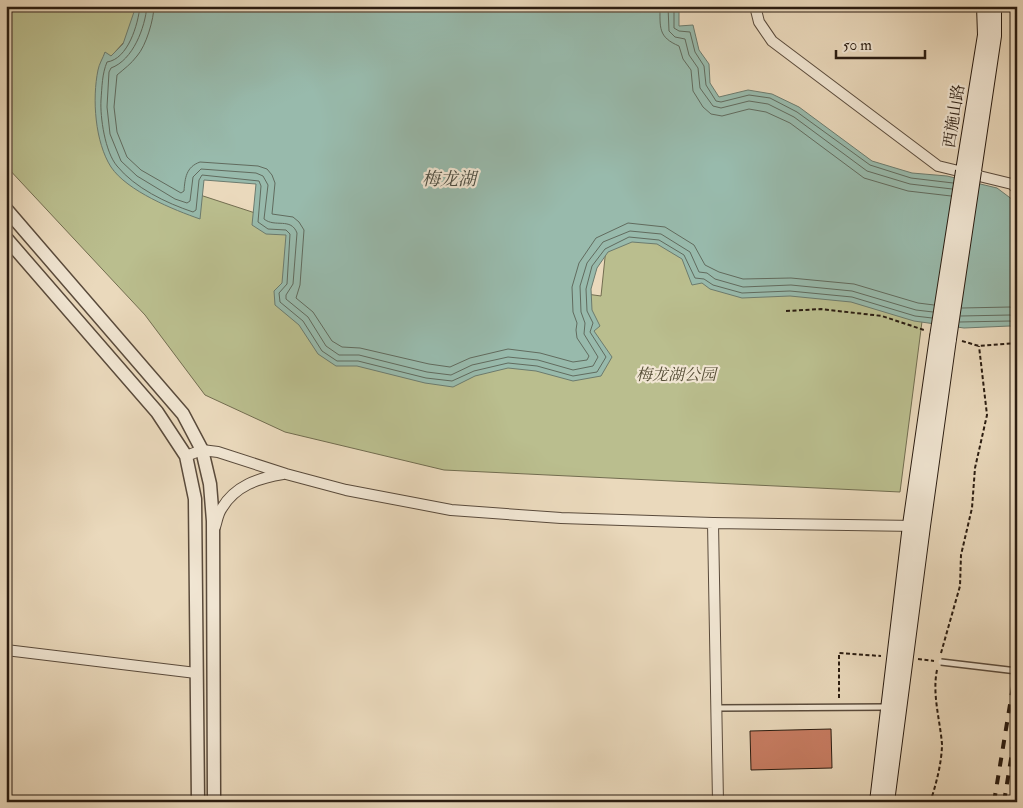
<svg xmlns="http://www.w3.org/2000/svg" width="1023" height="808" viewBox="0 0 1023 808" font-family="'IM FELL Double Pica','Noto Serif SC',serif">
	<style>
		.green { fill: #babe8e; stroke: #726d50 }
		.water { fill: #98baac; stroke: #6c7b6e }
		.lines { fill: none; stroke-linecap: round; stroke-linejoin: round }
		.shore { stroke: #616b5e; stroke-width: 1 }
		.building { fill: #c87d63; stroke: #2a1c11 }
		.service-casing { stroke: #5a4b3c; stroke-width: 8 }
		.minor-casing { stroke: #5a4b3c; stroke-width: 12 }
		.tertiary-casing { stroke: #5a4b3c; stroke-width: 15 }
		.secondary-casing { stroke: #2a1c11; stroke-width: 16 }
		.path { stroke: #2a1c11; stroke-width: 2; stroke-dasharray: 4 2.5; stroke-linecap: butt }
		.service { stroke: #f1e6d3; stroke-width: 5 }
		.minor { stroke: #f1e6d3; stroke-width: 10 }
		.tertiary { stroke: #f1e6d3; stroke-width: 12 }
		.secondary { stroke: #f1e6d3; stroke-width: 14 }
		.rail { stroke: #2a1c11; stroke-width: 4; stroke-dasharray: 9 9; stroke-linecap: butt }
		.service-bridge-casing { stroke: #5a4b3c; stroke-width: 8; stroke-linecap: butt }
		.secondary-bridge-casing { stroke: #2a1c11; stroke-width: 16; stroke-linecap: butt }
		.service-bridge { stroke: #f1e6d3; stroke-width: 5 }
		.secondary-bridge { stroke: #f1e6d3; stroke-width: 14 }
		.labels { text-anchor: middle; dominant-baseline: central; stroke-width: 4.5; stroke-linejoin: round; paint-order: stroke }
		.street-label { font-size: 16px; fill: #2a1c11; stroke: #f1e6d3 }
		.park-label { font-size: 16px; font-style: italic; fill: #554d36; stroke: #f1e6d3 }
		.water-label { font-size: 18px; font-style: italic; fill: #4b4b40; stroke: #f1e6d3 }
	</style>
	<rect width="100%" height="100%" fill="#ead9bc"/>
	<filter id="stains"><feTurbulence type="fractalNoise" baseFrequency=".004" numOctaves="4"/><feColorMatrix values="0 0 0 0 .2 0 0 0 0 .09 0 0 0 0 .02 0 0 0 .5 -.17"/></filter>
	<radialGradient id="worn" r=".72"><stop offset=".6" stop-color="#630" stop-opacity="0"/><stop offset="1" stop-color="#630" stop-opacity=".3"/></radialGradient>
	<path class="green" d="M 6,6 L 141,6 L 140,24 L 115,52 L 112,130 L 145,177 L 298,227 L 514,284 L 601,296 L 606,248 L 637,229 L 924,306 L 900,492 L 444,470 L 285,432 L 205,395 L 145,315 L 6,166 Z"/>
	<path class="water" d="M 136,6 L 679,6 L 679,26 L 693,25 L 699,50 L 709,64 L 710,83 L 719,97 L 748,90 L 772,94 L 799,107 L 872,161 L 912,173 L 947,176 L 997,188 L 1017,203 L 1017,328 L 1010,326 L 964,328 L 914,321 L 851,302 L 790,296 L 742,298 L 710,289 L 702,283 L 692,285 L 682,259 L 657,244 L 632,242 L 608,252 L 597,268 L 591,289 L 592,310 L 600,326 L 594,331 L 612,357 L 601,376 L 573,381 L 536,371 L 508,368 L 475,376 L 453,387 L 425,383 L 357,366 L 336,366 L 318,354 L 299,325 L 275,305 L 274,291 L 282,283 L 286,235 L 266,234 L 252,225 L 256,184 L 204,180 L 200,219 C 174,210 127,191 111,167 C 95,142 92,99 98,70 C 99,64 103,58 105,52 L 111,56 L 123,44 Z"/>
	<g class="lines">
		<path class="shore" d="M 140,6 C 138,25 128,59 107,62 C 102,74 102,87 101,100 C 100,117 105,152 117,166 C 135,188 166,203 193,212 L 196,210 L 199,180 L 202,175 L 259,181 L 261,186 L 258,222 L 268,229 L 286,230 L 290,234 L 287,284 L 279,293 L 280,302 L 303,321 L 322,351 L 337,361 L 358,361 L 426,378 L 452,381 L 474,371 L 508,363 L 537,366 L 573,376 L 597,372 L 606,357 L 590,332 L 593,323 L 587,311 L 586,289 L 592,266 L 605,249 L 629,237 L 659,240 L 684,255 L 695,278 L 704,279 L 713,285 L 742,293 L 790,291 L 852,297 L 915,316 L 932,318
			M 147,6 C 145,28 133,60 111,68 L 109,72 L 107,107 L 110,134 L 121,161 L 137,176 L 175,199 L 187,203 L 190,201 L 193,177 L 201,169 L 256,173 L 263,176 L 268,185 L 264,219 C 275,228 291,217 297,233 L 293,284 L 286,295 L 286,299 L 308,317 L 326,346 L 339,355 L 359,355 L 427,372 L 451,375 L 472,365 L 508,357 L 538,360 L 573,370 L 593,366 L 598,357 L 584,334 L 585,323 L 581,312 L 580,286 L 587,263 L 603,242 L 630,231 L 661,234 L 690,252 L 699,272 L 707,273 L 715,279 L 743,287 L 791,285 L 852,291 L 916,310 L 933,312
			M 154,6 C 154,19 146,46 137,56 C 131,64 124,69 117,75 L 114,107 L 117,132 L 127,157 L 141,170 L 181,193 L 184,191 C 185,178 186,167 200,162 L 258,166 L 267,169 L 272,175 L 275,183 L 272,214 L 293,217 L 299,222 L 304,230 L 300,285 L 296,298 L 313,312 L 332,341 L 342,347 L 360,348 L 429,364 L 450,367 L 470,358 L 508,349 L 540,353 L 573,362 L 587,360 L 589,356 L 577,338 L 576,330 L 577,323 L 573,312 L 572,287 L 579,263 L 596,238 L 628,223 L 665,227 L 694,245 L 705,265 L 719,272 L 743,279 L 791,278 L 854,284 L 918,303 L 934,305
			M 660,6 C 660,28 658,37 679,46 L 683,59 L 691,70 L 693,91 L 703,107 L 711,114 L 722,116 L 749,109 L 766,112 L 790,123 L 864,178 L 908,191 L 951,196
			M 668,6 L 669,31 L 675,37 L 685,39 L 689,55 L 698,68 L 700,88 L 713,106 L 721,108 L 749,101 L 768,104 L 794,117 L 867,171 L 910,184 L 952,189
			M 674,6 L 674,28 L 679,31 L 690,32 L 695,52 L 704,66 L 706,85 L 716,101 L 721,102 L 749,95 L 770,98 L 797,112 L 870,165 L 911,178 L 953,183
			M 962,308 L 1010,307 L 1017,309
			M 961,316 L 1010,315 L 1017,317
			M 960,322 L 1010,321 L 1017,323"/>
	</g>
	<path class="building" d="M 831,729 L 832,768 L 751,770 L 750,731 Z"/>
	<g class="lines">
		<g class="service-casing">
			<path id="service" d="M 716,708 L 886,707"/>
		</g>
		<g class="minor-casing">
			<path id="minor" d="M 755,6 L 759,22 L 772,41 L 938,166 L 1012,184 L 1017,189
				M 186,456 L 202,450 L 218,452 L 286,474 L 346,490 L 451,510 L 561,518 L 713,523 L 916,526
				M 713,523 L 718,802
				M 215,527 C 217,521 218,513 222,508 C 235,486 258,478 283,474
				M 6,650 L 196,673"/>
		</g>
		<g class="tertiary-casing">
			<path id="tertiary" d="M 6,209 L 183,414 L 202,450 L 210,484 L 213,521 L 214,802
				M 6,238 L 157,412 L 186,456 L 195,499 L 198,802"/>
		</g>
		<g class="secondary-casing">
			<path id="secondary" d="M 963,171 L 985,35 L 984,6
				M 974,171 L 994,36 L 994,6
				M 877,802 L 910,525 L 937,337
				M 887,802 L 923,526 L 949,339"/>
		</g>
		<path class="path" d="M 786,311 L 821,309 L 882,316 L 924,330
			M 962,341 L 979,346 L 1017,343
			M 941,653 L 960,586 L 961,555 L 972,508 L 975,468 L 987,415 L 979,346
			M 918,659 L 934,661
			M 839,698 L 839,653 L 881,656
			M 930,802 C 936,786 942,761 942,744 C 940,720 932,694 937,670"/>
		<use href="#service" class="service"/>
		<use href="#minor" class="minor"/>
		<use href="#tertiary" class="tertiary"/>
		<use href="#secondary" class="secondary"/>
		<path class="rail" d="M 994,802 L 1017,662
			M 1004,802 L 1017,722"/>
		<g class="service-bridge-casing">
			<path id="service-bridge" d="M 941,662 L 1017,671"/>
		</g>
		<g class="secondary-bridge-casing">
			<path id="secondary-bridge" d="M 937,337 L 963,171
				M 949,339 L 974,171"/>
		</g>
		<use href="#service-bridge" class="service-bridge"/>
		<use href="#secondary-bridge" class="secondary-bridge"/>
	</g>
	<g class="labels">
		<g class="street-label">
			<text transform="translate(954 116) rotate(-81)">西施山路</text>
		</g>
		<g class="park-label">
			<text x="676" y="375">梅龙湖公园</text>
		</g>
		<g class="water-label">
			<text x="449" y="179">梅龙湖</text>
		</g>
	</g>
	<rect width="1023" height="808" fill="none" stroke="#ead9bc" stroke-width="25"/>
	<rect x="8" y="8" width="1008" height="793" fill="none" stroke="#2a1c11" stroke-width="2.5"/>
	<rect x="12" y="12" width="998" height="783" fill="none" stroke="#2a1c11"/>
	<path d="M836 50v8h89v-8" fill="none" stroke="#2a1c11" stroke-width="2.5"/>
	<text x="843" y="50" font-size="15" fill="#2a1c11" stroke="#f1e6d3" stroke-width="4" paint-order="stroke">50 m</text>
	<rect width="100%" height="100%" filter="url(#stains)"/>
	<rect width="100%" height="100%" fill="url(#worn)"/>
</svg>
